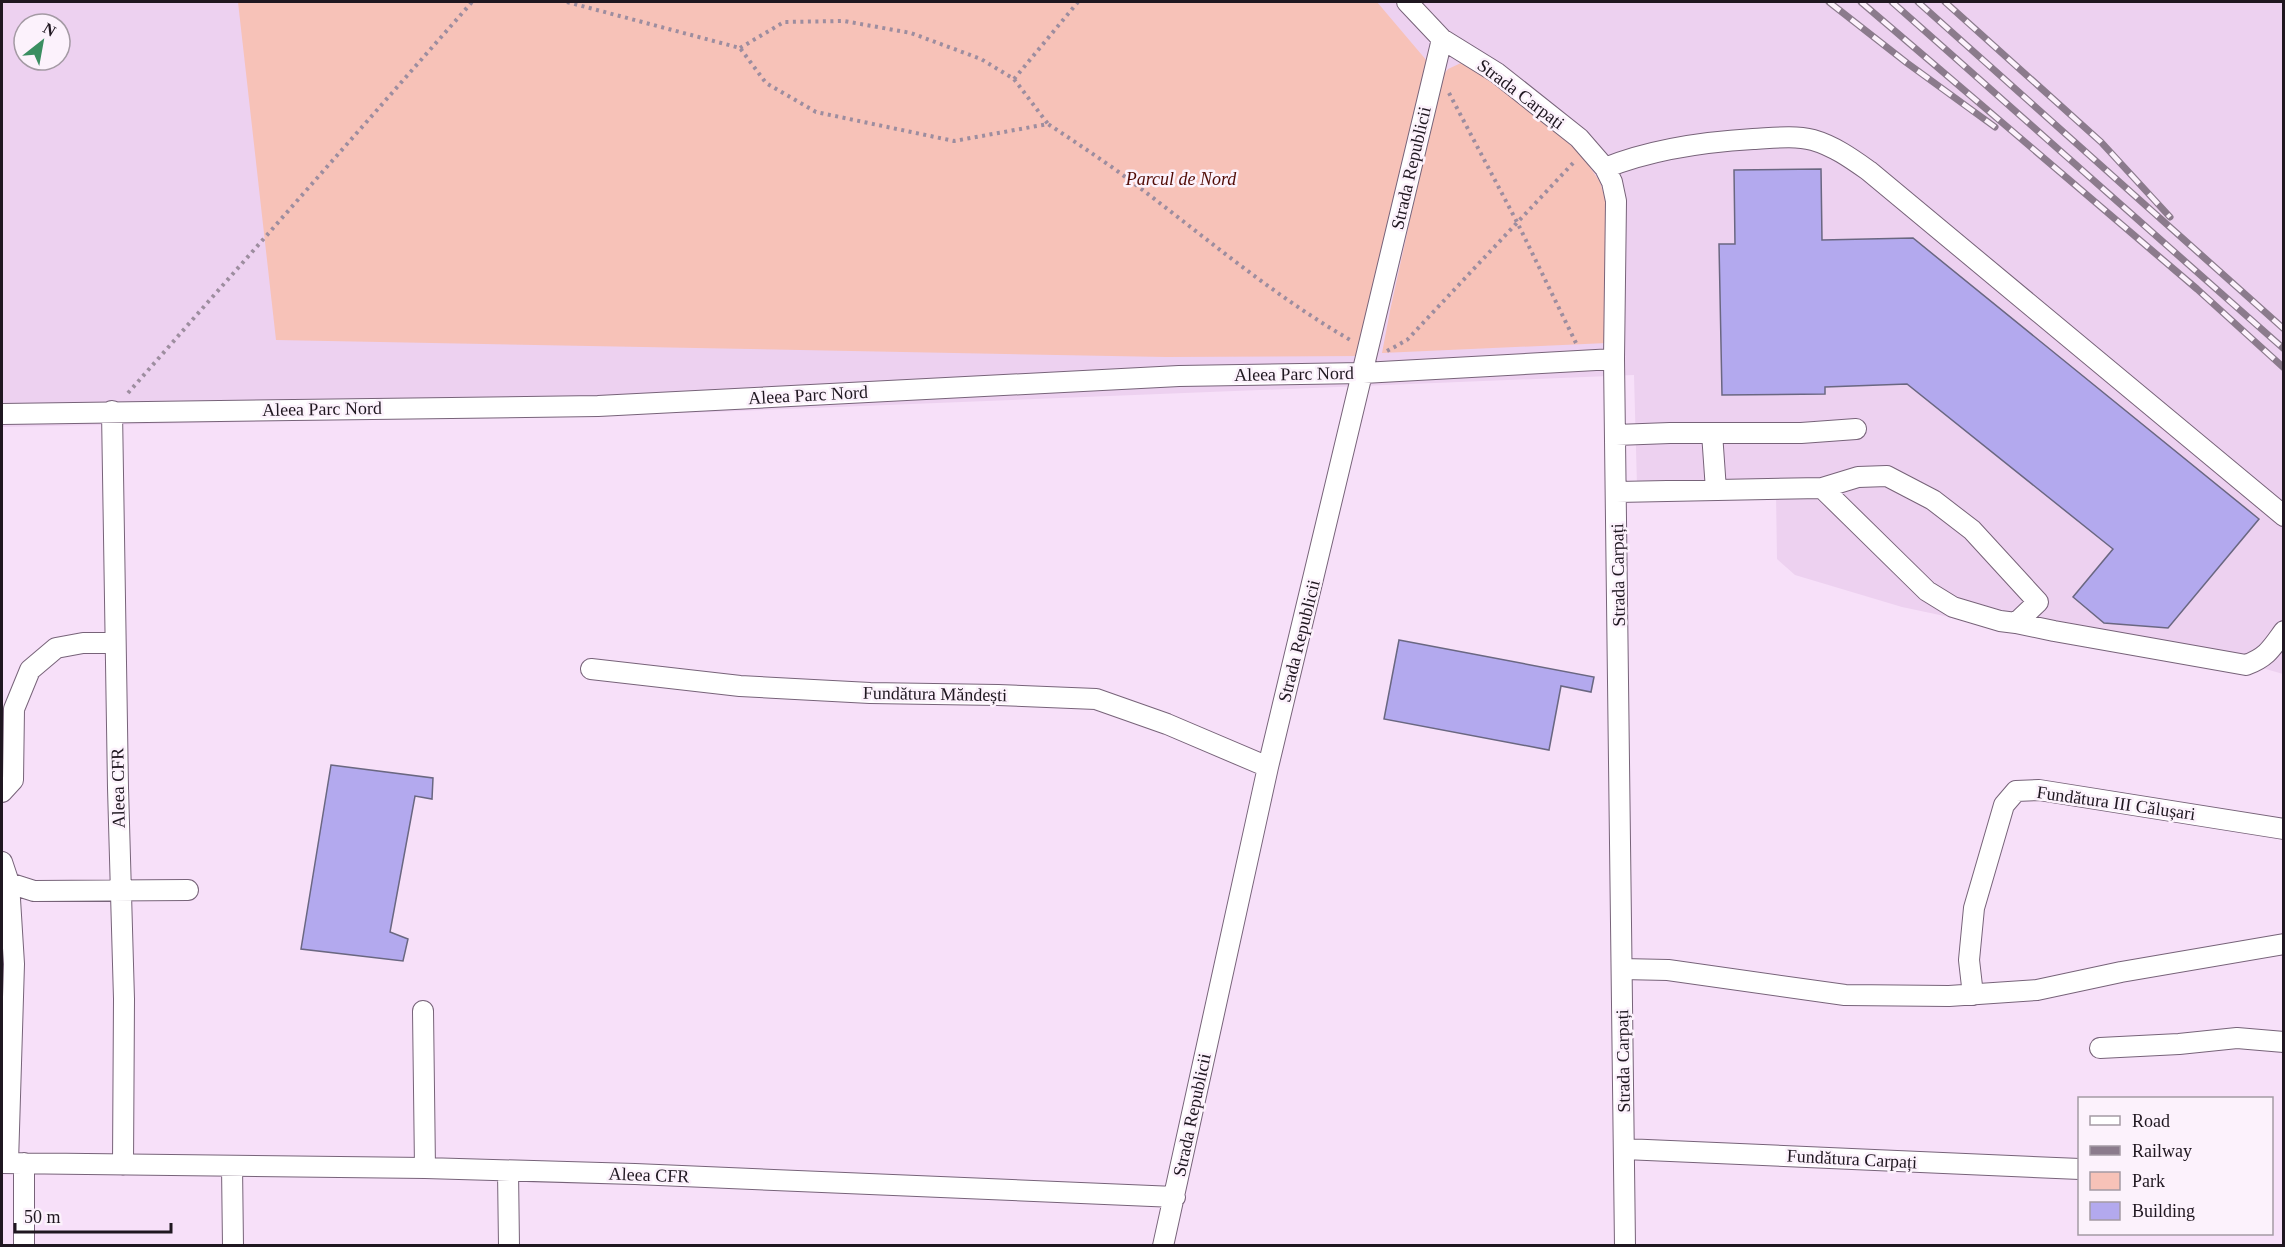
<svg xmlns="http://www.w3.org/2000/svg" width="2285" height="1247" viewBox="0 0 2285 1247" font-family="Georgia,serif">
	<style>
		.built { fill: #edd1f0; fill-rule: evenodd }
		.green { fill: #f7c2b8 }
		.building { fill: #b3a9ee; stroke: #6a6781; stroke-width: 1.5 }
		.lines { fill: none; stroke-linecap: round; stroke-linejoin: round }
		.minor-casing { stroke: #776379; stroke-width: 22 }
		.path { stroke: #9d8d9f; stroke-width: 4; stroke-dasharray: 3 4.5; stroke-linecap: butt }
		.minor { stroke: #fff; stroke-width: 20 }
		.rail-casing { stroke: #8b7b8c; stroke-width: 7 }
		.rail { stroke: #fcf2fc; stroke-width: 4.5; stroke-dasharray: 14; stroke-linecap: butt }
		.labels { text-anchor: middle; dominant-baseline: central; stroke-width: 5; stroke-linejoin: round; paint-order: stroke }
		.street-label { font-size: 18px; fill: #1f1720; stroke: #fcf2fc }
		.park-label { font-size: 18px; font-style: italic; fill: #520c06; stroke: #fcf2fc }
	</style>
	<rect width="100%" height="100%" fill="#f7e0f9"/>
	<path class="built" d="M 2,2 L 2283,2 L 2283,674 L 2166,640 L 2020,632 L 1902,607 L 1795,575 L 1777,559 L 1776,494 L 1637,486 L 1634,375 L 714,412 L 2,427 ZM 24,24 L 60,24 L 60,60 L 24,60 Z"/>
	<path class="green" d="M 238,2 L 1377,2 L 1427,61 L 1359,356 L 1166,357 L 276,340 Z
		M 1461,63 L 1492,78 L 1581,154 L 1600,182 L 1608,209 L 1607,343 L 1382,353 L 1390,311 L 1441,78 L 1448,69 Z"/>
	<path class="building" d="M 1821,169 L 1822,240 L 1913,238 L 2259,519 L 2168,628 L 2104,623 L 2073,597 L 2113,549 L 1907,384 L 1825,387 L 1825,394 L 1722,395 L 1719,244 L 1735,244 L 1734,170 Z
		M 1399,640 L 1594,677 L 1591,692 L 1561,686 L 1549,750 L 1384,719 Z
		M 331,765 L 433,778 L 432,799 L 415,796 L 390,932 L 408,939 L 403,961 L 301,949 Z"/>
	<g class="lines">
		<g class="minor-casing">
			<path id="minor" d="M 1407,2 L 1442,39 L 1497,73 L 1579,138 L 1605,168 L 1612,182 L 1616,201 L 1614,359 L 1625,1246
				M 1605,168 C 1652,149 1702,142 1753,139 C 1773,138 1794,135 1813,140 C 1834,146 1852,159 1869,171 L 2284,516
				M 112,411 L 118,788 L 124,999 L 123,1165
				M 2,414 L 598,406 L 1179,376 L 1363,373 L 1614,359
				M 1712,433 L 1716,490
				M 1616,435 L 1670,433 L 1801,433 L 1856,429
				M 1617,492 L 1822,488 L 1927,591 L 1953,607 L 2000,621 L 2016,623 L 2038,602 L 1972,530 L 1933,500 L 1887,476 L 1858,477 L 1822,488
				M 2016,623 L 2054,631 L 2246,665 C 2267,657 2271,649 2284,631
				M 591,669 L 740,686 L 870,693 L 998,695 L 1096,699 L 1167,724 L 1268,767
				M 2,792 L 13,780 L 14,709 L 30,670 L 56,648 L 83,643 L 115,643
				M 2,862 L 9,883 L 14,964 L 8,1163
				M 9,883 L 34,891 L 188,890
				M 1622,969 L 1668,970 L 1845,995 L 1949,996 L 2037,990 L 2121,972 L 2284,944
				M 1973,995 L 1969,960 L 1974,908 L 2004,805 L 2016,791 L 2039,790 L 2284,829
				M 423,1011 L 425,1168
				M 2100,1048 L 2179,1044 L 2237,1038 L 2284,1042
				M 1624,1149 L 2080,1169
				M 2,1163 L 425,1168 L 635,1174 L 1175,1197
				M 24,1163 L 24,1246
				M 232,1166 L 233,1246
				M 508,1171 L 509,1246
				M 1163,1246 L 1268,767 L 1442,39"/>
		</g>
		<path class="path" d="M 567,2 L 740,48 L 766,83 L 816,112 L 954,141 L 1048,124 C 1071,139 1093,154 1116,170 C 1195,228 1267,292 1352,341
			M 740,48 L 784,22 L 844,21 L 911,33 L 981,59 L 1014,79 L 1048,124
			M 1014,79 L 1078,2
			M 1449,93 L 1517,222 L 1576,343
			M 1387,351 L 1407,340 L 1575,161
			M 128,393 L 472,2"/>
		<use href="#minor" class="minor"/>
		<g class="rail-casing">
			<path id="rail" d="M 1829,2 L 1907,63 L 1995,127
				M 1861,2 L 2197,289 L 2284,368
				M 1892,2 L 2284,349
				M 1918,2 L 2284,329
				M 1945,2 L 2101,142 L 2170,217"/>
		</g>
		<use href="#rail" class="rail"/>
	</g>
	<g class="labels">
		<g class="street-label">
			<text transform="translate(1521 94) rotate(37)">Strada Carpați</text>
			<text transform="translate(1411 168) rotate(-77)">Strada Republicii</text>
			<text transform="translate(1294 374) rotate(-1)">Aleea Parc Nord</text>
			<text transform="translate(808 395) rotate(-3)">Aleea Parc Nord</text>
			<text transform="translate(322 409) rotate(-1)">Aleea Parc Nord</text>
			<text transform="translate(1618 575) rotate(-91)">Strada Carpați</text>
			<text transform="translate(1299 641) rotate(-76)">Strada Republicii</text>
			<text transform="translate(935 694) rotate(1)">Fundătura Măndești</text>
			<text transform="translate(118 788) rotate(-91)">Aleea CFR</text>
			<text transform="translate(2116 803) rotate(8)">Fundătura III Călușari</text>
			<text transform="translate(1623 1061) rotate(-91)">Strada Carpați</text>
			<text transform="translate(1192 1115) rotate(-78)">Strada Republicii</text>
			<text transform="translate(1852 1159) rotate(3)">Fundătura Carpați</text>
			<text transform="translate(649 1175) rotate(2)">Aleea CFR</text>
		</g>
		<g class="park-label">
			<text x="1181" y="179">Parcul de Nord</text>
		</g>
	</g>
	<rect width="2285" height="1247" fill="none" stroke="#1f1720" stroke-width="6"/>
	<rect x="2078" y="1097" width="195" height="138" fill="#fcf2fc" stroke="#a49aa4" stroke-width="1.5"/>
	<rect x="2090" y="1116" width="30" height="9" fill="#ffffff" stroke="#a49aa4" stroke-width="1.5"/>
	<text x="2132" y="1127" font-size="18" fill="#1f1720">Road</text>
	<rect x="2090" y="1146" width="30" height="9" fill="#8b7b8c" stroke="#a49aa4" stroke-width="1.5"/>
	<text x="2132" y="1157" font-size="18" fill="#1f1720">Railway</text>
	<rect x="2090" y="1172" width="30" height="18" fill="#f7c2b8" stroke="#a49aa4" stroke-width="1.5"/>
	<text x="2132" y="1187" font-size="18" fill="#1f1720">Park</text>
	<rect x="2090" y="1202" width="30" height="18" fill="#b3a9ee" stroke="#a49aa4" stroke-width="1.5"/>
	<text x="2132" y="1217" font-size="18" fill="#1f1720">Building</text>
	<g transform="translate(42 42) rotate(31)"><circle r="28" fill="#fcf2fc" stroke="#a49aa4" stroke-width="1.5"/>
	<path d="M0-4.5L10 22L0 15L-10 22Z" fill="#3a8e61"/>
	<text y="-9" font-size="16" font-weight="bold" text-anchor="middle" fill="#1f1720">N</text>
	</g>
	<path d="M15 1223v9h156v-9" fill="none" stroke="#1f1720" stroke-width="3"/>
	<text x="24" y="1223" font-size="18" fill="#1f1720" stroke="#fcf2fc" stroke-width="4.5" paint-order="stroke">50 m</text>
</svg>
